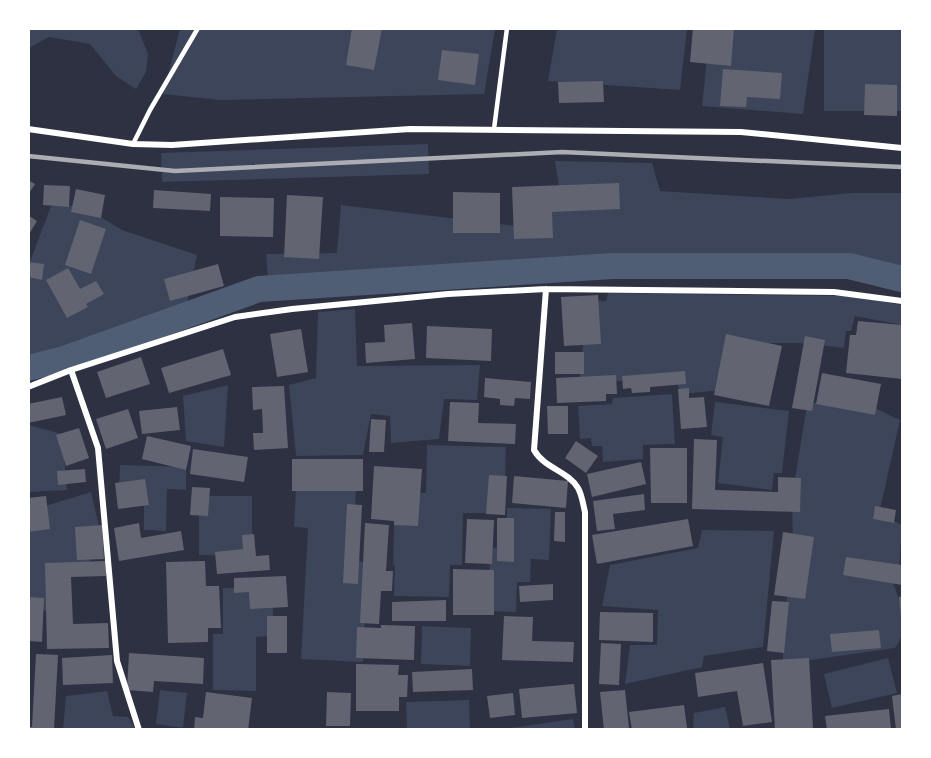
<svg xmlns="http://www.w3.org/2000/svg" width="931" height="758" viewBox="0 0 931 758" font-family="Arial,sans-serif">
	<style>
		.green { fill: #3c4559 }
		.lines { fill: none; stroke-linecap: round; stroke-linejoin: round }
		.canal { stroke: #4f5d75; stroke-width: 26 }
		.building { fill: #626471 }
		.service { stroke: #fff; stroke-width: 4.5 }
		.minor { stroke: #fff; stroke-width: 6 }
		.rail { stroke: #abadb3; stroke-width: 4.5 }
	</style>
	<rect width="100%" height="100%" fill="#2d3142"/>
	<path class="green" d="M 29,28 L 138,29 L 148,54 L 146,72 L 136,89 L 116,76 L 90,44 L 49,37 L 29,48 Z
		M 180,29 L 495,29 L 484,94 L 220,100 L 163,94 Z
		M 557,29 L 687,29 L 680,90 L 548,81 Z
		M 710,29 L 815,29 L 803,114 L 702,106 Z
		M 824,29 L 902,29 L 902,111 L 824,111 Z
		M 428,144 L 429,174 L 162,182 L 161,153 Z
		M 555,161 L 652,163 L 660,191 L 788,199 L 852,193 L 902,193 L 902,266 L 850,261 L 609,259 L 460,267 L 268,282 L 266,254 L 337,253 L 341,205 L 525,227 L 561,200 Z
		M 51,206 L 82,206 L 122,230 L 197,255 L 187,303 L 69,349 L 29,361 L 28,267 Z
		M 608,293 L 850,296 L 902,305 L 902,325 L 855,316 L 851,331 L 846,331 L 844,348 L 799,343 L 730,343 L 722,390 L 681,394 L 675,378 L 579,383 L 588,300 L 606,301 Z
		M 355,309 L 357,366 L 480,365 L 477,400 L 444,399 L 439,439 L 391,443 L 390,416 L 371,414 L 363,455 L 296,456 L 289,385 L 316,378 L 318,312 Z
		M 228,385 L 224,447 L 186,441 L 183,396 Z
		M 672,394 L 675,444 L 643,445 L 643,459 L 603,462 L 602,446 L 592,446 L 591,438 L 580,439 L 578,406 L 612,404 L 613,398 Z
		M 846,394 L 900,420 L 879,514 L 902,525 L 899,570 L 892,580 L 902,607 L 902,636 L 895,648 L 804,661 L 783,665 L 783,627 L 793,554 L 792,497 L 807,405 Z
		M 715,402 L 789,411 L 782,473 L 774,473 L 772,490 L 718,483 L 723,437 L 711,435 Z
		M 28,425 L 62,434 L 67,490 L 29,492 Z
		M 427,445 L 506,447 L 504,513 L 463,513 L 462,565 L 450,565 L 449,597 L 394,596 L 395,565 L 393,565 L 395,492 L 426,493 Z
		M 120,465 L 186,467 L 186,490 L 167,489 L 166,531 L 144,530 L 144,499 L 119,498 Z
		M 297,468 L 357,471 L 352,561 L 368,562 L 363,662 L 301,659 L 308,528 L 294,527 Z
		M 91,492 L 100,531 L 86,571 L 59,571 L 58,612 L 29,609 L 29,511 Z
		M 199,496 L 252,496 L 252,556 L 199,555 Z
		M 507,508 L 551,509 L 549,560 L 531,559 L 530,582 L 517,582 L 516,612 L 488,611 L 490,548 L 506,548 Z
		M 702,530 L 774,531 L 763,647 L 704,656 L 702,667 L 625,684 L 630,645 L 657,645 L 658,610 L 602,606 L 610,565 L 698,548 Z
		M 223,588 L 273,588 L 273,636 L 256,637 L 256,691 L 213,690 L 213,634 L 223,634 Z
		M 422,626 L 471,628 L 470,666 L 421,664 Z
		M 888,658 L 897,693 L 832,708 L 824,674 Z
		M 160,690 L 187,693 L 183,728 L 156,724 Z
		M 107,691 L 113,716 L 128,717 L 136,730 L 63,730 L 66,696 Z
		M 469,700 L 470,729 L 407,729 L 406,702 Z
		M 725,707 L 730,729 L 693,729 L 694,713 Z
		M 573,719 L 575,729 L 504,729 Z"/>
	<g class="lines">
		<path class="canal" d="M 28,368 L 64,359 L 259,289 L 612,266 L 849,266 L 902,279"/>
	</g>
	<path class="building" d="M 352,28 L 382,28 L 374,70 L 346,65 Z
		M 693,28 L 734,28 L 731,66 L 690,62 Z
		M 442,50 L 479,54 L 475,85 L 438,80 Z
		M 723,69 L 782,73 L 780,99 L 747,97 L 746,107 L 720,106 Z
		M 603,81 L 604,102 L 559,103 L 558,82 Z
		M 865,84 L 897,85 L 897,116 L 864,115 Z
		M 28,180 L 35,184 L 28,195 Z
		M 619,183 L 620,209 L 552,212 L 553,238 L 514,239 L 512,187 Z
		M 44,185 L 70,186 L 69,207 L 43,205 Z
		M 76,189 L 105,195 L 101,218 L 71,212 Z
		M 154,190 L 211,194 L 210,211 L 153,208 Z
		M 453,192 L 500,193 L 500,233 L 453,233 Z
		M 287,195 L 323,197 L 319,259 L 284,257 Z
		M 220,197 L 274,198 L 273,237 L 220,236 Z
		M 28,215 L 37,221 L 28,236 Z
		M 80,220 L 106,229 L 91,274 L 65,265 Z
		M 28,262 L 44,264 L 42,280 L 28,277 Z
		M 218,264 L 224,286 L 170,301 L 164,279 Z
		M 68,268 L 80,289 L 96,281 L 104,294 L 86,304 L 88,307 L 67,318 L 46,280 Z
		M 598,295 L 601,344 L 564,346 L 561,297 Z
		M 858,321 L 902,325 L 902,379 L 846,373 L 850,335 L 856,335 Z
		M 412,323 L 415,359 L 366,363 L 365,343 L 385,342 L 384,325 Z
		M 427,326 L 492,329 L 491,361 L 426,358 Z
		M 301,329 L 308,372 L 277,377 L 270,334 Z
		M 726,334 L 782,346 L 769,406 L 714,395 Z
		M 805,336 L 825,340 L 812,411 L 792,408 Z
		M 223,349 L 231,375 L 169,393 L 161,368 Z
		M 555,352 L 584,352 L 584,374 L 555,374 Z
		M 141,357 L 150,384 L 106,398 L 97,372 Z
		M 685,371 L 686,384 L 650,387 L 650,392 L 632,393 L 631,388 L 623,389 L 622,376 Z
		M 822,373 L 881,384 L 875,415 L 816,404 Z
		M 616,375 L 617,394 L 606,394 L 606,401 L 557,403 L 556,378 Z
		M 485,378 L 531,382 L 530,399 L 515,398 L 514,406 L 500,405 L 500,399 L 484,397 Z
		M 284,386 L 288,448 L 254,450 L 253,433 L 263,433 L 262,409 L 253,410 L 252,387 Z
		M 689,388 L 689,398 L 704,397 L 707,427 L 681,429 L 678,389 Z
		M 62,397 L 66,415 L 28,423 L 28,404 Z
		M 450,402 L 479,403 L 478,423 L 516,424 L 515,444 L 448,441 Z
		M 547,406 L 568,406 L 568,434 L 548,434 Z
		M 177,407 L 180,430 L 142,434 L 139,411 Z
		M 128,409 L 138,438 L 106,449 L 96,419 Z
		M 371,419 L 386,420 L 384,452 L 369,452 Z
		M 79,428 L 89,458 L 66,466 L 56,435 Z
		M 147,436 L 191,446 L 186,470 L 142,459 Z
		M 694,439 L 717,440 L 715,490 L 778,492 L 778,477 L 801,478 L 800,512 L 692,509 Z
		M 576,441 L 598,456 L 586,473 L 565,458 Z
		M 650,448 L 687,448 L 687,503 L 651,503 Z
		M 193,449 L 248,457 L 244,482 L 190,474 Z
		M 292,459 L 363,459 L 363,491 L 292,491 Z
		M 641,462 L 646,484 L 592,497 L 587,474 Z
		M 374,466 L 422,469 L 418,526 L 394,525 L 394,521 L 371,519 Z
		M 85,469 L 86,482 L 58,485 L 57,471 Z
		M 489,475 L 507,476 L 505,515 L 486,514 Z
		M 514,476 L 568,481 L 566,508 L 512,503 Z
		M 145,479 L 149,505 L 118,509 L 115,483 Z
		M 192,487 L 210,488 L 208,516 L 190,515 Z
		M 644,494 L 645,510 L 613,514 L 615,529 L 597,531 L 593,501 Z
		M 46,496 L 50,529 L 28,532 L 28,498 Z
		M 347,504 L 362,505 L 358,584 L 343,583 Z
		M 875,506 L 896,510 L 894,523 L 873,519 Z
		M 555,512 L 565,512 L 565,542 L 554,541 Z
		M 497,518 L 514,518 L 514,562 L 497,561 Z
		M 467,519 L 494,520 L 492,564 L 465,563 Z
		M 688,519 L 693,546 L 597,564 L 592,535 Z
		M 139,523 L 141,538 L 181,531 L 184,550 L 119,561 L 114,528 Z
		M 365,523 L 389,525 L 386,571 L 393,571 L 392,591 L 381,591 L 379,624 L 360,623 Z
		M 102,525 L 104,559 L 77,560 L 75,527 Z
		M 783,532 L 814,537 L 805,599 L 774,595 Z
		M 254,534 L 256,556 L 269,555 L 270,570 L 217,574 L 215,552 L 243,549 L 242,535 Z
		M 846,557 L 902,565 L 902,585 L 843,575 Z
		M 106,561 L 106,576 L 71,577 L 73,624 L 108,623 L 109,648 L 47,649 L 45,563 Z
		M 205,561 L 206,586 L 219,586 L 221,628 L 208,628 L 208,642 L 168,643 L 166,562 Z
		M 453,569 L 494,570 L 494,615 L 453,615 Z
		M 286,576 L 288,607 L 250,609 L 249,592 L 234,593 L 234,578 Z
		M 553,584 L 553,600 L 520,602 L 519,586 Z
		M 902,596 L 902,617 L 901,617 L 899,597 Z
		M 28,597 L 44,598 L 42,642 L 28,641 Z
		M 446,600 L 446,621 L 392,621 L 392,602 Z
		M 772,601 L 789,602 L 784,653 L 767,651 Z
		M 600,612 L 653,613 L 653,642 L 599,640 Z
		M 267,616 L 287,616 L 287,653 L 267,653 Z
		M 504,616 L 533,617 L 532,641 L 574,642 L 573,662 L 502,660 Z
		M 381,625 L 415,626 L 414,660 L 356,658 L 357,627 L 381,628 Z
		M 879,630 L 881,648 L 832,652 L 830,634 Z
		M 601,643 L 621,644 L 619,685 L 599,684 Z
		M 129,653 L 204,658 L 203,684 L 154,681 L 153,692 L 127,690 Z
		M 36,654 L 58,655 L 54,730 L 28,730 L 28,727 L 32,727 Z
		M 112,655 L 113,683 L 63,685 L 62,658 Z
		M 809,658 L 813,728 L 775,730 L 771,660 Z
		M 763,663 L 772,722 L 743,726 L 737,691 L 698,697 L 695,673 Z
		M 356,664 L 399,665 L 398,675 L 408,675 L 407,697 L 399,697 L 399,711 L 356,711 Z
		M 472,669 L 473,690 L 413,692 L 412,672 Z
		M 574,684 L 577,713 L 522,718 L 519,689 Z
		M 625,690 L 629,728 L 604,730 L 600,692 Z
		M 206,692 L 252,698 L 248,730 L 194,730 L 195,717 L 203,718 Z
		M 327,692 L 351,693 L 350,726 L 326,726 Z
		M 513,693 L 515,715 L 490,718 L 487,696 Z
		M 902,694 L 902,730 L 896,730 L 892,696 Z
		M 684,705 L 687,728 L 673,730 L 632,730 L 629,712 Z
		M 889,709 L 891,729 L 827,730 L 825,716 Z"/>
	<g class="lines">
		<path class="service" d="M 494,129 L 507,28
			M 133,144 L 150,110 L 198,28"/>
		<path class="minor" d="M 28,129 L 133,144 L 172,145 L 410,129 L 741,132 L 902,148
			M 546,289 L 534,450 C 544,468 568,471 578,488 C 582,495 583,504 585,512 L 585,730
			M 71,370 L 98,448 L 117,661 L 139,730
			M 28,387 L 71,370 L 235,317 L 292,309 L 448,294 L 546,289 L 834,292 L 902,301"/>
		<path class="rail" d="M 28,156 L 175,171 L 562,152 L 902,167"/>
	</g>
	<rect width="931" height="758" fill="none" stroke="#ffffff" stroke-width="60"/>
</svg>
